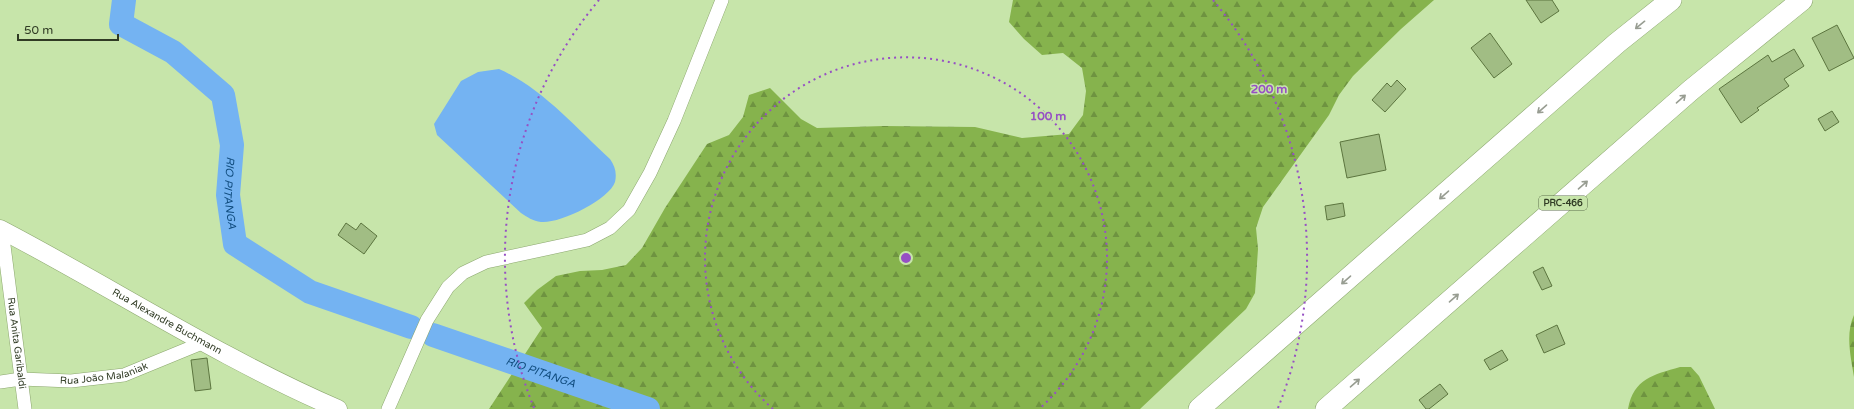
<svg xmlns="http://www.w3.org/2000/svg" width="1854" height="409" viewBox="0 0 1854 409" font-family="'Varela Round',sans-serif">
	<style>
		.forest { fill: url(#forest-firs) }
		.water { fill: #74b3f2 }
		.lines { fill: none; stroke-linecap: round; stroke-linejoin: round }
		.river { stroke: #74b3f2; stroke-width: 24 }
		.building { fill: #a1bd84; stroke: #5c753f }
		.minor-casing { stroke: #8ca76f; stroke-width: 14 }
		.secondary-casing { stroke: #8ca76f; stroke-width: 19 }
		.trunk-casing { stroke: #8ca76f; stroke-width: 22 }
		.minor { stroke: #fff; stroke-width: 13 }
		.secondary { stroke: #fff; stroke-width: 18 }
		.trunk { stroke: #fff; stroke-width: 21 }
		.oneway { stroke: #989d92 }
		.ring { fill: none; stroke: #9650c4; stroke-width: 2; stroke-dasharray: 2 4 }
		.labels { text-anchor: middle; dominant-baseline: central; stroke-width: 3; stroke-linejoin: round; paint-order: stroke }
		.shield { fill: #c7e5aa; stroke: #5d6e4c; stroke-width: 1 }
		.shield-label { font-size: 9px; font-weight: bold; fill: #303b24 }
		.street-label { font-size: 10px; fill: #303b24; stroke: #c7e5aa }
		.water-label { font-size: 11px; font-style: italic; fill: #104c7e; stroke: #c7e5aa }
		.centre { fill: #9650c4; stroke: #c7e5aa; stroke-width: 2 }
		.ring-label { font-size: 12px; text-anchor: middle; font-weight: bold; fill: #9650c4; stroke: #c7e5aa; stroke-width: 3; stroke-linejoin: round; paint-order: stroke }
	</style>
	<defs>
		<pattern id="forest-firs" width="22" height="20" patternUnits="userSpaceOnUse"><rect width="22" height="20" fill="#86b34d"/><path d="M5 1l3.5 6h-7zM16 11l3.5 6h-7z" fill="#6e9340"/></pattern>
	</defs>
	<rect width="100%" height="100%" fill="#c7e5aa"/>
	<path class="forest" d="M 1013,0 L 1434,0 L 1401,29 L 1353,76 L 1339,95 L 1329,115 L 1263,207 L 1256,228 L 1258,249 L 1255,293 L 1246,309 L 1140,409 L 489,409 L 542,328 L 524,303 L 537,290 L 556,276 L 580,271 L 602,270 L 626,265 L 642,248 L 665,208 L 707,144 L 729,135 L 743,117 L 749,95 L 770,88 L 801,119 L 817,128 L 884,126 L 975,127 L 1022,138 L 1069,134 L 1083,115 L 1086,91 L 1082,68 L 1063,53 L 1042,55 L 1024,39 L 1009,22 Z
		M 1854,315 L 1854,377 C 1851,358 1845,334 1854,315 Z
		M 1680,367 L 1691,367 L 1699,376 L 1715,409 L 1628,409 C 1634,378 1653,375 1680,367 Z"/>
	<path class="water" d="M 499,69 C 542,88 575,127 610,159 C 615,166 617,173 615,182 C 609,200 559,224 541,222 C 533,221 527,217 521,213 L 437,135 L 434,124 L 461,81 L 478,72 Z"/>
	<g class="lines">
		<g class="river">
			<path id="s1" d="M 124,0 L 121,24 L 173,52 L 223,95 L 232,145 L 228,195 L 235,244 L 310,292 L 411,327"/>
			<path id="s2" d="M 433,335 L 648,409"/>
		</g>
	</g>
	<path class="building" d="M 1526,0 L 1552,0 L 1559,11 L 1541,23 Z
		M 1837,25 L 1854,58 L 1829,71 L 1812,38 Z
		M 1490,33 L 1512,64 L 1494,78 L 1471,48 Z
		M 1794,49 L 1804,66 L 1784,79 L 1789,86 L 1757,108 L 1759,110 L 1741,123 L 1719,89 L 1768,55 L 1772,62 Z
		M 1397,80 L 1406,89 L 1385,112 L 1372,100 L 1387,83 L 1391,87 Z
		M 1832,111 L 1839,122 L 1825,131 L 1818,119 Z
		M 1379,134 L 1386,170 L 1347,178 L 1340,142 Z
		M 1343,203 L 1345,216 L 1327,220 L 1325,206 Z
		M 346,223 L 356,230 L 361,223 L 377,236 L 364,254 L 338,235 Z
		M 1543,267 L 1552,286 L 1542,290 L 1533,272 Z
		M 1557,325 L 1565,344 L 1544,353 L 1536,335 Z
		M 1502,350 L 1508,360 L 1490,370 L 1484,360 Z
		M 207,358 L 211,389 L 195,391 L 191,360 Z
		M 1440,384 L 1448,394 L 1429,409 L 1426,409 L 1419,400 Z"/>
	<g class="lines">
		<g class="minor-casing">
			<g id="minor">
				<path id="s3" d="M 2,230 L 25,409"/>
				<path id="s4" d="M 0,382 L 21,379 L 71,381 L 124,375 L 202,343"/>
				<path d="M 388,409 L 427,320 L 448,287 L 463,273 L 486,262 L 587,240 L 610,228 L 629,210 L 650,173 L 674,121 L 722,0"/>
			</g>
		</g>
		<g class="secondary-casing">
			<g id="secondary">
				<path id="s5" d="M 0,229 C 113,288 220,358 338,409"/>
			</g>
		</g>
		<g class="trunk-casing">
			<path id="trunk" d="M 1199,409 L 1617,43 L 1671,0
				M 1326,409 L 1691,90 L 1802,0"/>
		</g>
		<use href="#minor" class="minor"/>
		<use href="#secondary" class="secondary"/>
		<use href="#trunk" class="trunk"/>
	</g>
	<defs><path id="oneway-shaft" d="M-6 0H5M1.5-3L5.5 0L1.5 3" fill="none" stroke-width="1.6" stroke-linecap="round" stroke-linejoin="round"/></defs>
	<g class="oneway">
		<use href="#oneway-shaft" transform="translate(1640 25) rotate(141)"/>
		<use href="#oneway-shaft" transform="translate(1681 99) rotate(-41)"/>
		<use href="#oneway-shaft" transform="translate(1542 109) rotate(139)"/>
		<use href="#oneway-shaft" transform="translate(1583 185) rotate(-41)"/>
		<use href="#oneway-shaft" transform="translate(1444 195) rotate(139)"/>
		<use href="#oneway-shaft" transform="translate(1346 280) rotate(139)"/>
		<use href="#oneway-shaft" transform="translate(1454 298) rotate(-41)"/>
		<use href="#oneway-shaft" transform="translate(1355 383) rotate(-41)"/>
	</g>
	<g class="ring">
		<path d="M773 409A201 201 0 1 1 1039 409"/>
		<path d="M534 408A401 401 0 0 1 599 0M1213 0A401 401 0 0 1 1278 408"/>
	</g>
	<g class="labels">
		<rect class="shield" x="1539" y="196" width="48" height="14" rx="3"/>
		<g class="shield-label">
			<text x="1563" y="203">PRC-466</text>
		</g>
		<g class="street-label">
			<text stroke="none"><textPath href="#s5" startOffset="191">Rua Alexandre Buchmann</textPath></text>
			<text stroke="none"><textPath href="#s3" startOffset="114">Rua Anita Garibaldi</textPath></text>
			<text stroke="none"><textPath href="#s4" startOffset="105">Rua João Malaniak</textPath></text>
		</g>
		<g class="water-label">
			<text stroke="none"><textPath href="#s1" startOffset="248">RIO PITANGA</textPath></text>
			<text stroke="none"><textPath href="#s2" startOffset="114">RIO PITANGA</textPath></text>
		</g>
	</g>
	<circle cx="906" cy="258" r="6" class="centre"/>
	<g class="ring-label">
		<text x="1269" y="93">200 m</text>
		<text x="1048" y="120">100 m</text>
	</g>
	<path d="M18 34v6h100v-6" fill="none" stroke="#303b24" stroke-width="2"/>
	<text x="24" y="34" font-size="12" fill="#303b24" stroke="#c7e5aa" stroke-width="3" paint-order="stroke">50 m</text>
</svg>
